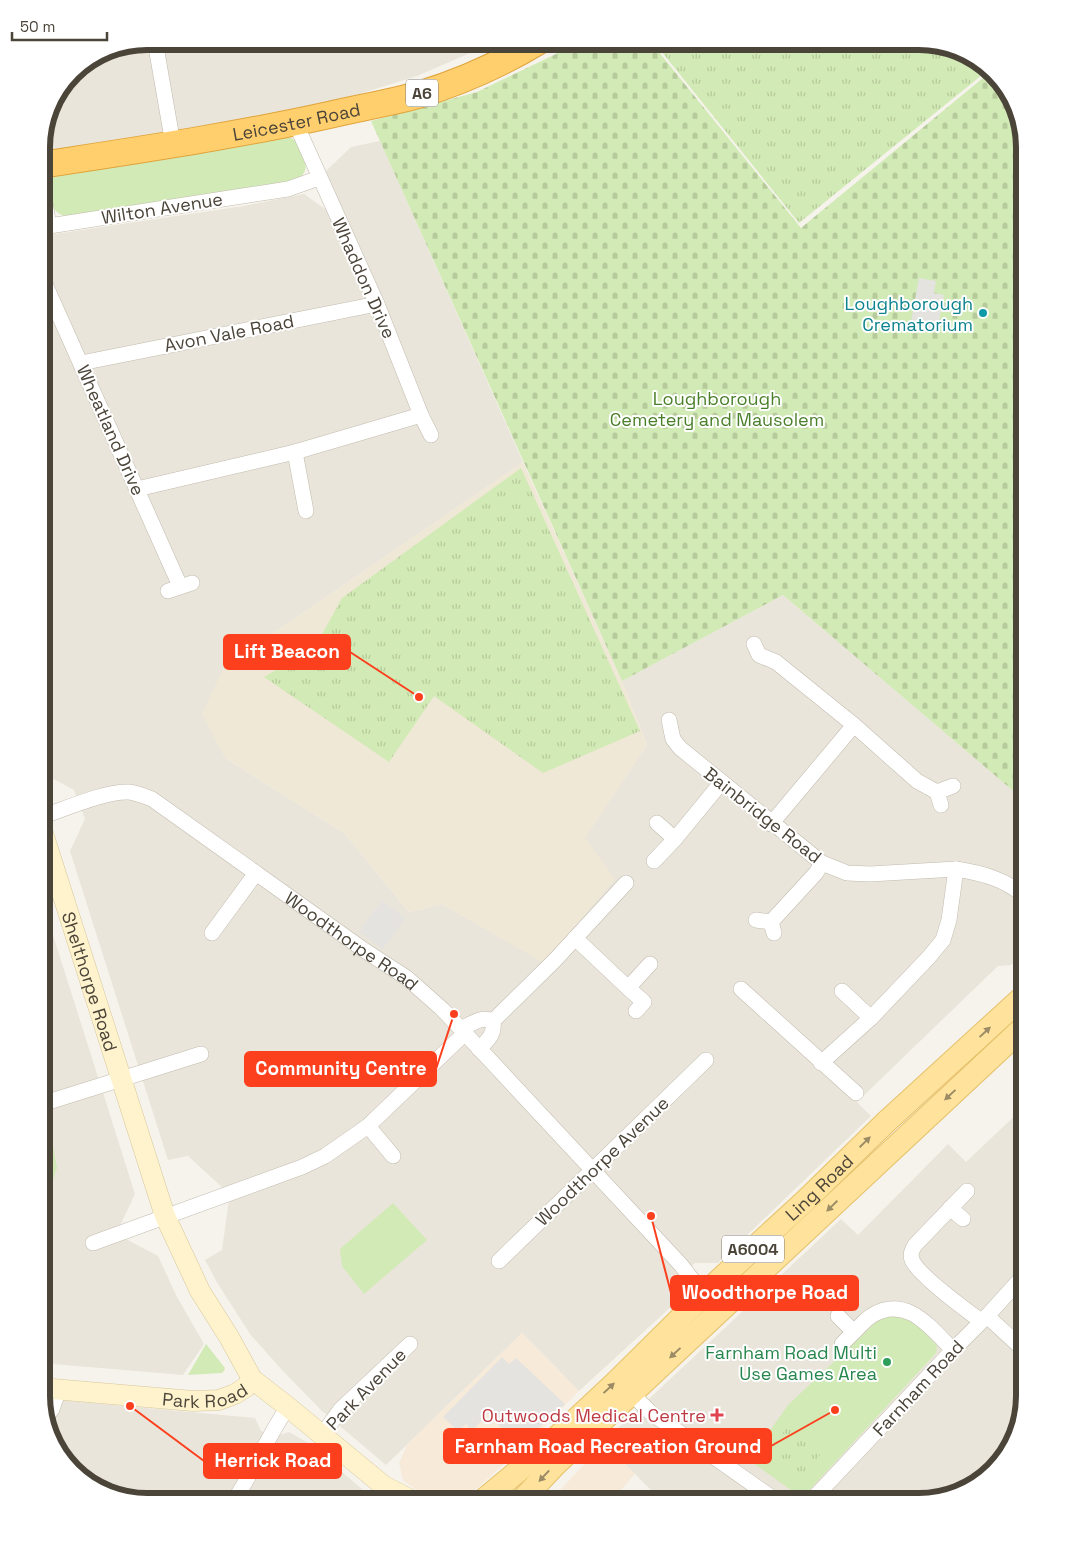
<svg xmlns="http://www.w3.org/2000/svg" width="1066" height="1543" viewBox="0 0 1066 1543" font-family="'Space Grotesk',sans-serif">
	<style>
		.residential { fill: #eae5da }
		.commercial { fill: #f7ead8 }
		.education { fill: #efe8d6 }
		.green { fill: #d2eab5 }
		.cemetery { fill: url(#cemetery-stones) }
		.park { fill: url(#park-tufts) }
		.parking { fill: #e5e3e0 }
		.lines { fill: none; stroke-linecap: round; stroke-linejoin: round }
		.street-casing { stroke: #c2bbae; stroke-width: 16 }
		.secondary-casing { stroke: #d6c79b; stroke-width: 21 }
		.primary-casing { stroke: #e6c16a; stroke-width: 24 }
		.highway-casing { stroke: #e0a43c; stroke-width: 28 }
		.street { stroke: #fff; stroke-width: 15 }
		.secondary { stroke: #fff3cd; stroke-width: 20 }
		.primary { stroke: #ffe39c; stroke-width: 22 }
		.highway { stroke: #ffcf6e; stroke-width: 26 }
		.oneway { fill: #9c8c66 }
		.culture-dot { fill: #0f9aa8; stroke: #fff; stroke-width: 2 }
		.leisure-dot { fill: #2e9e5b; stroke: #fff; stroke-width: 2 }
		.health-dot { fill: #e0444e; stroke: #fff; stroke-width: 2 }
		.labels { text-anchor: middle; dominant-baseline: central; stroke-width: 4; stroke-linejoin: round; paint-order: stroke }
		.shield { fill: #fff; stroke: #817c74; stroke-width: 1 }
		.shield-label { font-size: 16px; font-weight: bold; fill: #4b4439 }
		.street-label { font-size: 18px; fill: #4b4439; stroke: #fff }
		.culture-label { font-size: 18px; fill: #0d838f; stroke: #fff; text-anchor: end }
		.park-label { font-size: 18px; fill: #4a7f2a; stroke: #fff }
		.leisure-label { font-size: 18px; fill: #27864d; stroke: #fff; text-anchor: end }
		.health-label { font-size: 18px; fill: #be3a42; stroke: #fff; text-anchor: end }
		.rim { fill: none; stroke: #4b4439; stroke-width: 6 }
		.leader { fill: none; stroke: #fc3f1d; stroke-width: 2 }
		.callout-dot { fill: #fc3f1d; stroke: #fff; stroke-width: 2 }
		.callout { fill: #fc3f1d; stroke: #fc3f1d; stroke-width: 2 }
		.callout-label { font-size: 19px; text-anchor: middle; font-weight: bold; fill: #fff }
	</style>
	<defs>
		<pattern id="cemetery-stones" width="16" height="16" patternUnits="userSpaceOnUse" patternTransform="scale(1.25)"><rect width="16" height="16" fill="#d2eab5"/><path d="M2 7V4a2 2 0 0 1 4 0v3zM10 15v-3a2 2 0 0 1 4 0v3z" fill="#b6ca9c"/></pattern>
		<pattern id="park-tufts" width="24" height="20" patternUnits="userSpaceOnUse" patternTransform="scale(1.25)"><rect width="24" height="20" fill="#d2eab5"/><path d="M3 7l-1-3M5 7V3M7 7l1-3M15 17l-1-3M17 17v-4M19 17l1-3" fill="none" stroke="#b6ca9c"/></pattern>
	</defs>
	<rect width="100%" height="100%" fill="#f6f3ec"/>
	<path class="residential" d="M 147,41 L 485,41 L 484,47 L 417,76 L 359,94 L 284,113 L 152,136 L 41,152 L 41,140 L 52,100 L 72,72 L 107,49 Z
		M 380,141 L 523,462 L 224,667 L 225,758 L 344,833 L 409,912 L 442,904 L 544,962 L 584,838 L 647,745 L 622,681 L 783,595 L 1025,801 L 1025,952 L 1011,965 L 998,966 L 857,1102 L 871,1116 L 718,1263 L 695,1263 L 673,1281 L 673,1305 L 579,1391 L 522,1333 L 386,1465 L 321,1410 L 282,1370 L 250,1334 L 218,1284 L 205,1260 L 222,1250 L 229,1200 L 225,1190 L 188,1156 L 168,1160 L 70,851 L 85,819 L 74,790 L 46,775 L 41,760 L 41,247 L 48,235 L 244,206 L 304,194 L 325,209 L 339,202 L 326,171 L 351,147 Z
		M 41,897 L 135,1194 L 119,1228 L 124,1238 L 158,1256 L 177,1297 L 204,1344 L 183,1375 L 41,1363 Z
		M 1025,1106 L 1025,1397 L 1010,1449 L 972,1488 L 920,1502 L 641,1502 L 652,1491 L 604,1443 L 619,1427 L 841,1219 L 858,1235 L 948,1144 L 966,1162 Z
		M 41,1396 L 70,1401 L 255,1418 L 261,1431 L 274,1437 L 289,1432 L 308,1443 L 377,1502 L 140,1502 L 88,1484 L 55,1449 Z"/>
	<path class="commercial" d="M 522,1333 L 579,1391 L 536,1435 L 466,1498 L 460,1502 L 439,1502 L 424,1496 L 403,1480 L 399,1463 L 407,1445 Z
		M 604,1443 L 635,1474 L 619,1492 L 610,1502 L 549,1502 Z"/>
	<path class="education" d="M 523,462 L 622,681 L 647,745 L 585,838 L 615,879 L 544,963 L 442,904 L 409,912 L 344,833 L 225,758 L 202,714 L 224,667 Z"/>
	<path class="green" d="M 279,137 C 283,137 287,136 291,138 C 300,142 308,160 305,170 C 304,175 299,178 294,181 L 70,217 C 65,216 59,215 55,210 C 49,203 47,182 55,175 C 59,172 66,171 70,169 L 220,150 Z
		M 41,1102 L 45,1103 L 57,1168 L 41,1214 Z
		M 393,1203 L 427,1240 L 364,1294 L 342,1266 L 340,1249 Z
		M 891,1314 L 913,1320 L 937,1346 L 936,1353 L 802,1498 L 749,1460 L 788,1405 L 877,1321 Z
		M 206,1344 L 225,1368 L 224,1371 L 222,1373 L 188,1375 Z"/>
	<path class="cemetery" d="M 583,41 L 650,41 L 801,228 L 989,73 L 1011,94 L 1025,147 L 1025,801 L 783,595 L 622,681 L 371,121 L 477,92 Z"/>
	<path class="park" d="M 653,41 L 926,41 L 972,56 L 987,71 L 799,223 Z
		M 521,468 L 640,731 L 543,773 L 434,696 L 389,762 L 264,677 L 315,647 L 342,598 Z
		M 795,1420 L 826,1449 L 801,1476 L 770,1446 Z"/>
	<path class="parking" d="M 919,278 L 936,281 L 934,293 L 944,295 L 937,332 L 910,327 Z
		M 381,901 L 405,918 L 383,949 L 359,932 Z
		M 502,1357 L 509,1364 L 516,1358 L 565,1404 L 519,1446 L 488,1414 L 472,1431 L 466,1424 L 458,1431 L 443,1417 Z"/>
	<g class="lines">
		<g class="street-casing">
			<g id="street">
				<path d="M 155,41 L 173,144"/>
				<path d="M 132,44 L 154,41"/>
				<path d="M 298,122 L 300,133 L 377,304 L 421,415 L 431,435"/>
				<path d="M 41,179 L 49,226"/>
				<path d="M 41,228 L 49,226 L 288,189 L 319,178"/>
				<path d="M 41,275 L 180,586"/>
				<path d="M 81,363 L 377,304"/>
				<path d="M 295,452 L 306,511"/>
				<path d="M 137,489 L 295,452 L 421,415"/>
				<path d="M 168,591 L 192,583"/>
				<path d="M 41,620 L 45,619"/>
				<path d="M 754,644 L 759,655 L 776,662 L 854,725 L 917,781 L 937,792"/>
				<path d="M 669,720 L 673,739 L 680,748 L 822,863 L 847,873 L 870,874 L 956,869 C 981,873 1006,879 1025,897"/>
				<path d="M 941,805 L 937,792 L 953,786"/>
				<path id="s1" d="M 41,817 C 65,809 105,791 129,792 C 137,793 144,796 152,799 L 364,950 L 407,978 L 442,1009 L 461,1029 L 681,1265 L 695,1283 L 699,1301"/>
				<path d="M 657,823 L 675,839"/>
				<path d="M 771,824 L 854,725"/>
				<path d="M 654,861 L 675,839 L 721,783"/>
				<path d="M 756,920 L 771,922 L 774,933"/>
				<path d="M 771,922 L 816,873 L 822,863"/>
				<path d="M 212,933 L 256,873"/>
				<path d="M 575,938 L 628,988"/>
				<path d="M 741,989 L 856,1093"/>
				<path d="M 842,991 L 871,1018"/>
				<path d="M 636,1011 L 644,1002 L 628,988 L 650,964"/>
				<path d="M 493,1021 L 555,960 L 626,883"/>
				<path d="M 461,1029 C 473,1023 481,1016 493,1021 C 495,1034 488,1040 479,1049"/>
				<path d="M 821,1063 L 871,1018 L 929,957 L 943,940 L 949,920 L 956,869"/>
				<path d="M 45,1103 L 201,1054"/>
				<path d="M 368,1126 L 393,1156"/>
				<path d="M 967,1191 L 915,1245 C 912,1250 910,1254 912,1260 C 918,1275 966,1310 981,1321"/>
				<path d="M 950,1208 L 963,1219"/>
				<path d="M 93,1243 L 302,1167 L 325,1156 L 368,1126 L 465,1033"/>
				<path d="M 499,1261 L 706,1060"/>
				<path d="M 838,1316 L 854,1332 C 859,1327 865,1320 871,1316 C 906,1294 930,1327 953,1350"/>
				<path d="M 987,1316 L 1025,1351"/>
				<path d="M 842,1344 L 854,1332"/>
				<path d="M 631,1393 L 650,1412 L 778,1502"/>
				<path d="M 47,1416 L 52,1409 L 59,1389"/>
				<path d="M 322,1435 L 341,1409 L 410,1344"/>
				<path d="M 233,1502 C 254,1471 267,1437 288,1407"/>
				<path d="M 810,1502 L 953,1350 L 987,1316 L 1025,1274"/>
			</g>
		</g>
		<g class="secondary-casing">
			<g id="secondary">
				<path id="s2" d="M 41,827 L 165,1216 L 200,1291 L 229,1337 L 252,1379 L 288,1407 L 384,1486 L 415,1502"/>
				<path id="s3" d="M 41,1388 L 193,1401 L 219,1400 L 235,1394 L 246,1387 L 252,1379"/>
			</g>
		</g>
		<g class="primary-casing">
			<g id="primary">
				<path id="s4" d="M 481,1502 L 541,1452 L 615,1383 L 716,1283 L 805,1201 L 886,1122 L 1025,995"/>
				<path d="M 520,1502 L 556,1464 L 1025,1026"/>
			</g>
		</g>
		<g class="highway-casing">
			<g id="highway">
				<path id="s5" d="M 41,165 C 138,150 234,136 329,115 C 359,108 389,103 418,95 C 461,82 501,64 539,41"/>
			</g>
		</g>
		<use href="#street" class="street"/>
		<use href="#secondary" class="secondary"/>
		<use href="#primary" class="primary"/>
		<use href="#highway" class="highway"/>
	</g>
	<defs><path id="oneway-solid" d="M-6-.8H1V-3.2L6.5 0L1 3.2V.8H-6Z" transform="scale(1.25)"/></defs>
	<g class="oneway">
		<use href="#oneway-solid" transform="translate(985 1032) rotate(-43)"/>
		<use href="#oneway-solid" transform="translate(950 1095) rotate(137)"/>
		<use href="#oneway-solid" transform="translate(865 1142) rotate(-44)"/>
		<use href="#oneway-solid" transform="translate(832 1206) rotate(136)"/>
		<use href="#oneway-solid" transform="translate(675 1353) rotate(137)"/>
		<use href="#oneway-solid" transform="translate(609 1388) rotate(-43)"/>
		<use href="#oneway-solid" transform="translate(544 1476) rotate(133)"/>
	</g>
	<circle class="culture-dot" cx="983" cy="313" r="5"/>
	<circle class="leisure-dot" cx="887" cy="1362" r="5"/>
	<path class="health-dot" d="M714.5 1407.5h5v5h5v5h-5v5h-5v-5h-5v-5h5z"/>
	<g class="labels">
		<g class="shield">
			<rect x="406" y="79.5" width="32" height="27" rx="4"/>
			<rect x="722" y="1235.5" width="62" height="27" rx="4"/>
		</g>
		<g class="shield-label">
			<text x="422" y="93">A6</text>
			<text x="753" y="1249">A6004</text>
		</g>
		<g class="street-label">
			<text stroke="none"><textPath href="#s5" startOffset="259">Leicester Road</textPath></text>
			<text transform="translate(162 208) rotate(-9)">Wilton Avenue</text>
			<text transform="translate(364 278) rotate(66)">Whaddon Drive</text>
			<text transform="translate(229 333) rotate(-11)">Avon Vale Road</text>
			<text transform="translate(111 430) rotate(66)">Wheatland Drive</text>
			<text transform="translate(763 815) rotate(38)">Bainbridge Road</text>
			<text stroke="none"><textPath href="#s1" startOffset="361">Woodthorpe Road</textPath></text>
			<text stroke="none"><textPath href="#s2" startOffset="162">Shelthorpe Road</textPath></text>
			<text transform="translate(602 1161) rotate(-44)">Woodthorpe Avenue</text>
			<text stroke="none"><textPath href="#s4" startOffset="462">Ling Road</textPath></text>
			<text transform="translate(918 1388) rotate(-47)">Farnham Road</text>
			<text stroke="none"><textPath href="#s3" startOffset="165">Park Road</textPath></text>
			<text transform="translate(366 1389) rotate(-46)">Park Avenue</text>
		</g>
		<g class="culture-label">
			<text x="973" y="303">Loughborough<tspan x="973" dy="21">Crematorium</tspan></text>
		</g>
		<g class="park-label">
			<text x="717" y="398">Loughborough<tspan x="717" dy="21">Cemetery and Mausolem</tspan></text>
		</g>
		<g class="leisure-label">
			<text x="877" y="1352">Farnham Road Multi<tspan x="877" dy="21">Use Games Area</tspan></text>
		</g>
		<g class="health-label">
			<text x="706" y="1415">Outwoods Medical Centre</text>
		</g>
	</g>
	<path d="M0 0H1066V1543H0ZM147 50H919A97 97 0 0 1 1016 147V1396A97 97 0 0 1 919 1493H147A97 97 0 0 1 50 1396V147A97 97 0 0 1 147 50Z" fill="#fff" fill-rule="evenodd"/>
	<path class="rim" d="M147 50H919A97 97 0 0 1 1016 147V1396A97 97 0 0 1 919 1493H147A97 97 0 0 1 50 1396V147A97 97 0 0 1 147 50Z"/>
	<path class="leader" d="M419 697L350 652M454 1014L436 1069M651 1216L671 1293M835 1410L771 1446M130 1406L204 1461"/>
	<g class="callout-dot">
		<circle cx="419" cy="697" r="5"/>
		<circle cx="454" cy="1014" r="5"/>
		<circle cx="651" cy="1216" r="5"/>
		<circle cx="835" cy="1410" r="5"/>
		<circle cx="130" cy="1406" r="5"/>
	</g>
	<g class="callout">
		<rect x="224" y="635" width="126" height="34" rx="5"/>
		<rect x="245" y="1052" width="191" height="34" rx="5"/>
		<rect x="671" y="1276" width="187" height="34" rx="5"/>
		<rect x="444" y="1429" width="327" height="34" rx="5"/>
		<rect x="204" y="1444" width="137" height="34" rx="5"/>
	</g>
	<g class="callout-label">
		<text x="287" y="658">Lift Beacon</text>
		<text x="341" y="1075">Community Centre</text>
		<text x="765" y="1299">Woodthorpe Road</text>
		<text x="608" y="1453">Farnham Road Recreation Ground</text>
		<text x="273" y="1467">Herrick Road</text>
	</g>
	<path d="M12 32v8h95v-8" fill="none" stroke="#4b4439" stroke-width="2.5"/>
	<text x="20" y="32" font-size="15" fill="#4b4439" stroke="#ffffff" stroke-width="4" paint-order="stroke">50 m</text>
</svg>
